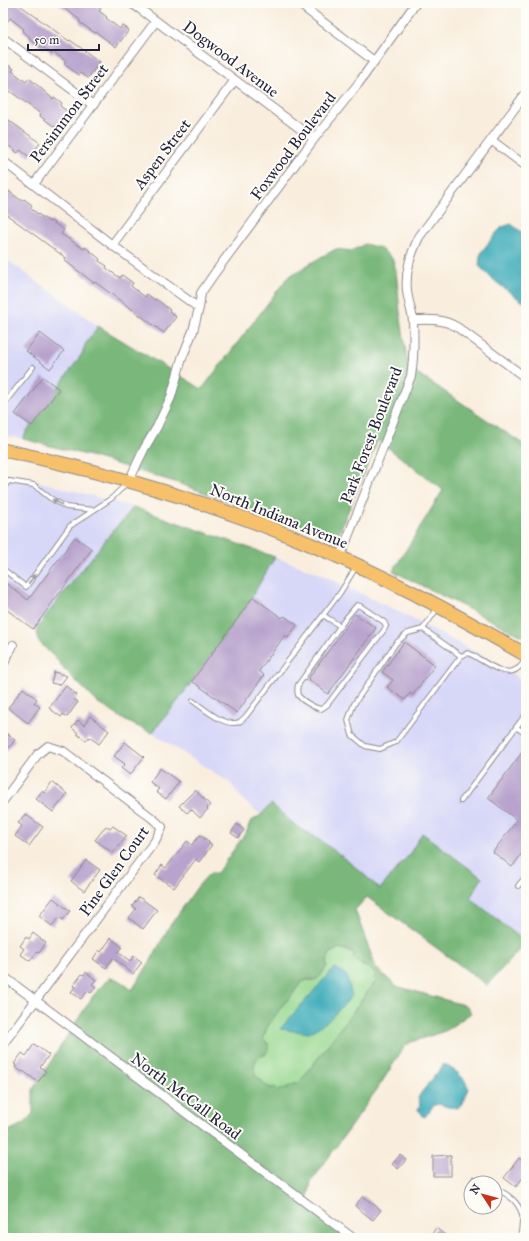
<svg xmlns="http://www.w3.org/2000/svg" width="529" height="1241" viewBox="0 0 529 1241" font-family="'IM FELL Great Primer',serif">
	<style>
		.built { fill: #d7d7f8 }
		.green { fill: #97d88f; stroke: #5c7d65 }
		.forest { fill: #79b87a; stroke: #4e6d5a; fill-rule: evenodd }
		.water { fill: #3aaab8; stroke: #2e667a }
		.building { fill: #b8a3cd }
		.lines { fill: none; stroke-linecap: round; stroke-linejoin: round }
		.service-casing { stroke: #8e888c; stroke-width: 6 }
		.minor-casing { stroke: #8e888c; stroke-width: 10 }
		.primary-casing { stroke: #8e888c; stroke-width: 15 }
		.service { stroke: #fff; stroke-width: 4 }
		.minor { stroke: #fff; stroke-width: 8 }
		.primary { stroke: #f6c16b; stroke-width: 13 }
		.oneway { fill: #9c9ca7 }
		.labels { text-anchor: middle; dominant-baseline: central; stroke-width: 4; stroke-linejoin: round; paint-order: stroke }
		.street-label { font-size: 16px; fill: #22223b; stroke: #fdfcf7 }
	</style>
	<rect width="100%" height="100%" fill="#fdfcf7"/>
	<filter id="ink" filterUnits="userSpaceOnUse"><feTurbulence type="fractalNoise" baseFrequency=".025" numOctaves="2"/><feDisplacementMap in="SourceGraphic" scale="8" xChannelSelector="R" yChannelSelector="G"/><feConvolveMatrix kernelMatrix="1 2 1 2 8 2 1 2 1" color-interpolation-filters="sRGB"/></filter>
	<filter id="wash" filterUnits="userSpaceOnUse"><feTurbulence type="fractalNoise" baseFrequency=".012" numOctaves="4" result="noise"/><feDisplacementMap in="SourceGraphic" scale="16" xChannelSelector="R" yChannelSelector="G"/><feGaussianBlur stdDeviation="0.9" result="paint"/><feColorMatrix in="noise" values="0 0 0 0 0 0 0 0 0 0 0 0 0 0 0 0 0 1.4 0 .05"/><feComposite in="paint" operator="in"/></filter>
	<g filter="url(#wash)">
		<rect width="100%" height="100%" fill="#f9eede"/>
		<path class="built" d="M 3,257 L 98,326 L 85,345 L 82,354 L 27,431 L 23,439 L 3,436 Z
			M 3,473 L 15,475 L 133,507 L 125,518 L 115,528 L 44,618 L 37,630 L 3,604 Z
			M 275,557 L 316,572 L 397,611 L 498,664 L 526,683 L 525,941 L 470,898 L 482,878 L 422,834 L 409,855 L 380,890 L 360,871 L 335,851 L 315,837 L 296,826 L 271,804 L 261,815 L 242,799 L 230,783 L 152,733 L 177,702 L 244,610 Z"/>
		<path class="green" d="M 339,948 C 354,952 354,952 362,966 L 367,966 L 375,973 L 376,981 L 300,1082 L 278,1091 L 268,1087 L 255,1075 L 254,1064 L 257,1058 L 260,1056 L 262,1037 L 265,1030 L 284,1002 C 293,998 295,986 304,981 C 307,979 310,980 313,980 C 320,980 323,971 327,966 L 326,963 L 330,953 Z"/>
		<path class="forest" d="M 365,244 L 380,248 L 392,258 L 396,270 L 400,312 L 408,367 L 526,446 L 526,638 L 393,571 L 443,490 L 378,440 L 336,540 L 316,530 L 294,525 L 175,482 L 90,456 L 23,439 L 27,431 L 82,354 L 85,345 L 98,326 L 202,389 L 288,277 L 321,257 L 336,249 L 351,251 Z
			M 133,507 L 275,557 L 244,610 L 177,702 L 152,733 L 126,721 L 97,702 L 64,669 L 59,662 L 38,641 L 37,630 L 44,618 L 115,528 L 125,518 Z
			M 271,804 L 296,826 L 315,837 L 335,851 L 360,871 L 380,889 L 409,855 L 422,833 L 482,878 L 470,898 L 523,940 L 520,949 L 487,985 L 367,897 L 355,910 L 376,968 L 396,986 L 467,1006 L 471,1013 L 445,1031 L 411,1042 L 404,1047 L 380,1085 L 311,1182 L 306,1207 L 349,1238 L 3,1238 L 3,1136 L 6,1132 L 25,1123 L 33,1113 L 33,1089 L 93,996 L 109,978 L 119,980 L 132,990 L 150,962 L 169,927 L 198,886 L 210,873 L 217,873 L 247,831 L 250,822 L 261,815 ZM 339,948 C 344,950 350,951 355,953 L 353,958 C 360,966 368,966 375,973 L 375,977 L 374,979 L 376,981 L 300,1082 L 292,1085 L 283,1090 L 280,1089 L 278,1091 L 275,1087 L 273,1088 L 268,1087 L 255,1075 C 254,1067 253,1062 260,1056 L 265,1055 L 268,1050 L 268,1043 L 263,1038 L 268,1026 L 284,1003 C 293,998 295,986 304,981 C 307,979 310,980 313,980 C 320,980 323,970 327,966 L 326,963 L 330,953 Z"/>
		<path class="water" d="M 511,224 L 526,235 L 526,304 L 496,282 L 479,266 L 480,256 L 482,251 L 498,231 L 502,227 Z
			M 335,967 L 347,976 L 352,996 L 328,1021 L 309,1033 L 280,1029 Z
			M 444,1064 C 457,1072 463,1075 469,1089 C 466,1096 464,1102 458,1108 L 448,1107 L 439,1104 L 434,1105 L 425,1117 L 422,1116 L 418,1109 L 420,1104 L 418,1098 L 421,1093 Z"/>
		<g id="blocks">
			<path class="building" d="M 3,3 L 17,3 L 69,41 L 70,40 L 100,62 L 88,78 L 80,73 L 79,75 L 64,64 L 66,61 L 53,52 L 52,54 L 45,48 L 44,49 L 29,39 L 30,37 L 22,31 L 24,29 L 10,18 L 3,28 Z
				M 57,3 L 93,3 L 101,9 L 99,11 L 107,17 L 106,18 L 120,29 L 122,25 L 129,30 L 116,47 L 96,32 L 95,33 L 79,22 L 80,20 Z
				M 3,61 L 14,69 L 12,71 L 26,82 L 29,78 L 53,99 L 54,97 L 62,103 L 60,106 L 67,111 L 55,127 L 40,116 L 41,114 L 3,86 Z
				M 3,116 L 40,143 L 30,157 L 20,150 L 18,153 L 5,143 L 6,142 L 3,140 Z
				M 3,187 L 22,201 L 24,199 L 32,205 L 30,208 L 42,217 L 50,222 L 51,221 L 64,230 L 61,234 L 84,249 L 85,247 L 100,259 L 99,261 L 107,266 L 106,268 L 120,278 L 122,275 L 133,283 L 131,286 L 145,297 L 147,294 L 155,300 L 156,299 L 170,310 L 169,311 L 176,317 L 164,333 L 95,282 L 94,283 L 64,260 L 66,258 L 3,212 Z
				M 40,333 L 64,351 L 50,369 L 26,351 Z
				M 43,377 L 59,389 L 32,426 L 15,414 Z
				M 75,537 L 92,549 L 33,629 L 3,607 L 3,581 L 28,600 Z
				M 253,597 L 282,618 L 284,616 L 297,625 L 288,638 L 285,635 L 259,671 L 264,675 L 237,713 L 192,681 Z
				M 355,614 L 376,628 L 328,694 L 308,679 Z
				M 404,642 L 435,665 L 413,695 L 410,693 L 405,700 L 387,687 L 393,680 L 382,672 Z
				M 54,672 L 67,676 L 60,685 L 51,683 Z
				M 66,686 L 77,695 L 74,699 L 78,702 L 67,717 L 63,714 L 61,717 L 49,708 Z
				M 23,688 L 37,699 L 34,703 L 40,707 L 28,723 L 8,708 Z
				M 90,716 L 109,731 L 99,744 L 89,737 L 86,741 L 77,734 L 78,733 L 72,728 L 78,720 L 84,725 Z
				M 3,731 L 15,740 L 3,755 Z
				M 125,742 L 144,757 L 130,775 L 121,768 L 125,764 L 114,756 Z
				M 526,747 L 526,848 L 512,867 L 493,852 L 517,820 L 488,798 Z
				M 160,768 L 179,782 L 166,799 L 156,792 L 159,789 L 150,782 Z
				M 52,782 L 67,794 L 53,812 L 36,799 L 42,791 L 44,793 Z
				M 195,790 L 210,805 L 207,808 L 208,809 L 200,818 L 191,809 L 187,813 L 179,806 Z
				M 25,814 L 43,827 L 29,846 L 15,836 L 22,826 L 18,823 Z
				M 237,824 L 244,830 L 238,838 L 231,833 Z
				M 106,826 L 110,829 L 113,826 L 127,836 L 113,853 L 95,840 Z
				M 200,835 L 209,842 L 208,843 L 212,845 L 199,862 L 196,859 L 174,888 L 155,875 L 162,865 L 166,868 L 187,841 L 192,845 Z
				M 86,860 L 100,870 L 84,891 L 71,881 Z
				M 139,897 L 157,910 L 143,929 L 129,918 L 136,909 L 132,906 Z
				M 53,898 L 70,911 L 63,920 L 59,917 L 52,926 L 39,916 Z
				M 33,933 L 46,943 L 39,953 L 37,952 L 30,961 L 20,954 L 24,949 L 20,946 L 26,937 L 29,939 Z
				M 111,938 L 122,947 L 118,952 L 130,961 L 134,956 L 142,962 L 133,974 L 113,958 L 106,968 L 93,959 L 99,950 L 101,952 Z
				M 86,972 L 96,980 L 92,984 L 96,987 L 91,993 L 88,991 L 81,999 L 71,992 L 75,987 L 73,986 L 82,974 L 84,975 Z
				M 34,1044 L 49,1055 L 40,1067 L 46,1071 L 38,1082 L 23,1071 L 22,1072 L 15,1067 L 16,1065 L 14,1064 L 22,1053 L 26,1056 Z
				M 400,1155 L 406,1160 L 398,1169 L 392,1164 Z
				M 451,1155 L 451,1176 L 433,1176 L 433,1156 Z
				M 519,1158 L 526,1164 L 526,1173 L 516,1187 L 504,1178 Z
				M 363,1196 L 381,1210 L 373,1220 L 355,1206 Z
				M 436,1228 L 449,1238 L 429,1238 Z"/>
		</g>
	</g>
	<g filter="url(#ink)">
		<use href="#blocks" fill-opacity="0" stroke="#8e888c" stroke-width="1"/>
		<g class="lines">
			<g class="service-casing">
				<path id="service" d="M 3,405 L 33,367
					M 3,488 L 9,481 L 34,485 L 50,498 L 66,507 L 94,510
					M 3,569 L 26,587 L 70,526 L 112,498 L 127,483
					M 357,605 L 360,606 L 384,622 L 386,626 L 384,630 L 327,705 L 321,709 C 315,708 302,701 298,695 C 297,691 297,688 298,685 L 346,618 Z
					M 437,609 L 423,629 L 408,633 L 396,643 L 354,704 L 348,720 L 352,735 L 365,746 L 380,749 L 396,742 L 461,656 L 468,653 C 481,658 503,679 517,669 C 520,667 523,663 526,660
					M 323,615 L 340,626
					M 423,629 L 461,656
					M 193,701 C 204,708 225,728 239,722 C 241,721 244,718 246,716 L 340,593 L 356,567
					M 516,727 L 526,734
					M 461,801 L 526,714
					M 518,886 L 526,876
					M 474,1179 L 482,1183
					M 495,1189 C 507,1193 519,1202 522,1215 C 523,1222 521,1231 520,1238"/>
			</g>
			<g class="minor-casing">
				<path id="minor" d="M 131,3 L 140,9 L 314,139
					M 298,3 L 374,61
					M 3,38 L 93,105
					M 491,140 L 526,166
					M 3,161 L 112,245 L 199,308
					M 34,184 L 156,21
					M 112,245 L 235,80
					M 413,320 C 430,320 441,318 457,327 L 526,378
					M 129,481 L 144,449 L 157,427 L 171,397 L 182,358 L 193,331 L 199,308 L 201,293 L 214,274 L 314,139 L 358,84 L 416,3
					M 340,557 L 411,376 C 414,358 414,340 413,321 C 412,311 408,301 407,291 C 405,271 411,254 419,237 L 526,93
					M 3,665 L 13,645
					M 3,801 L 38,754 L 48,746 L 63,751 L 152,818 L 162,827 L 155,841 L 3,1044
					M 3,976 L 353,1238"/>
			</g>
			<g class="primary-casing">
				<path id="primary" d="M 3,450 C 105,472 204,500 300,540 C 378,572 453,613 526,655"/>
			</g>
			<use href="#service" class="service"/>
			<use href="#minor" class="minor"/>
			<use href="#primary" class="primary"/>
		</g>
		<defs><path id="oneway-solid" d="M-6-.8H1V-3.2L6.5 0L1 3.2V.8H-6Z"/></defs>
		<g class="oneway">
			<use href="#oneway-solid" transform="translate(57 502) rotate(-150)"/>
			<use href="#oneway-solid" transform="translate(32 579) rotate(-54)"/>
		</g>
	</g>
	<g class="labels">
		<g class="street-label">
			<text transform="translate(231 59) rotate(37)">Dogwood Avenue</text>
			<text transform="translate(69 113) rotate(-53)">Persimmon Street</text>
			<text transform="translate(293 146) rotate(-53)">Foxwood Boulevard</text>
			<text transform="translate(162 154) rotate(-53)">Aspen Street</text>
			<text transform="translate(371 435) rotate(-69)">Park Forest Boulevard</text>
			<text transform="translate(279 516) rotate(22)">North Indiana Avenue</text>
			<text transform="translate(114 871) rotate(-54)">Pine Glen Court</text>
			<text transform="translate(186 1096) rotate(37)">North McCall Road</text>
		</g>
	</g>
	<rect width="529" height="1241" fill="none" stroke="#fdfcf7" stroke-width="16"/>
	<g transform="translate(483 1195) rotate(306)"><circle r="19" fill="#fdfcf7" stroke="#a5a5ac"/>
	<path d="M0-3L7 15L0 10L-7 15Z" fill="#c8321e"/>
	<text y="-6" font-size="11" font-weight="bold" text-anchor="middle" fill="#22223b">N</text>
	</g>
	<path d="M28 44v6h71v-6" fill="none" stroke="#22223b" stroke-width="2"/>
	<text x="34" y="44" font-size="12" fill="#22223b" stroke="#fdfcf7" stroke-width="3" paint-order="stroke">50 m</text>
</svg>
